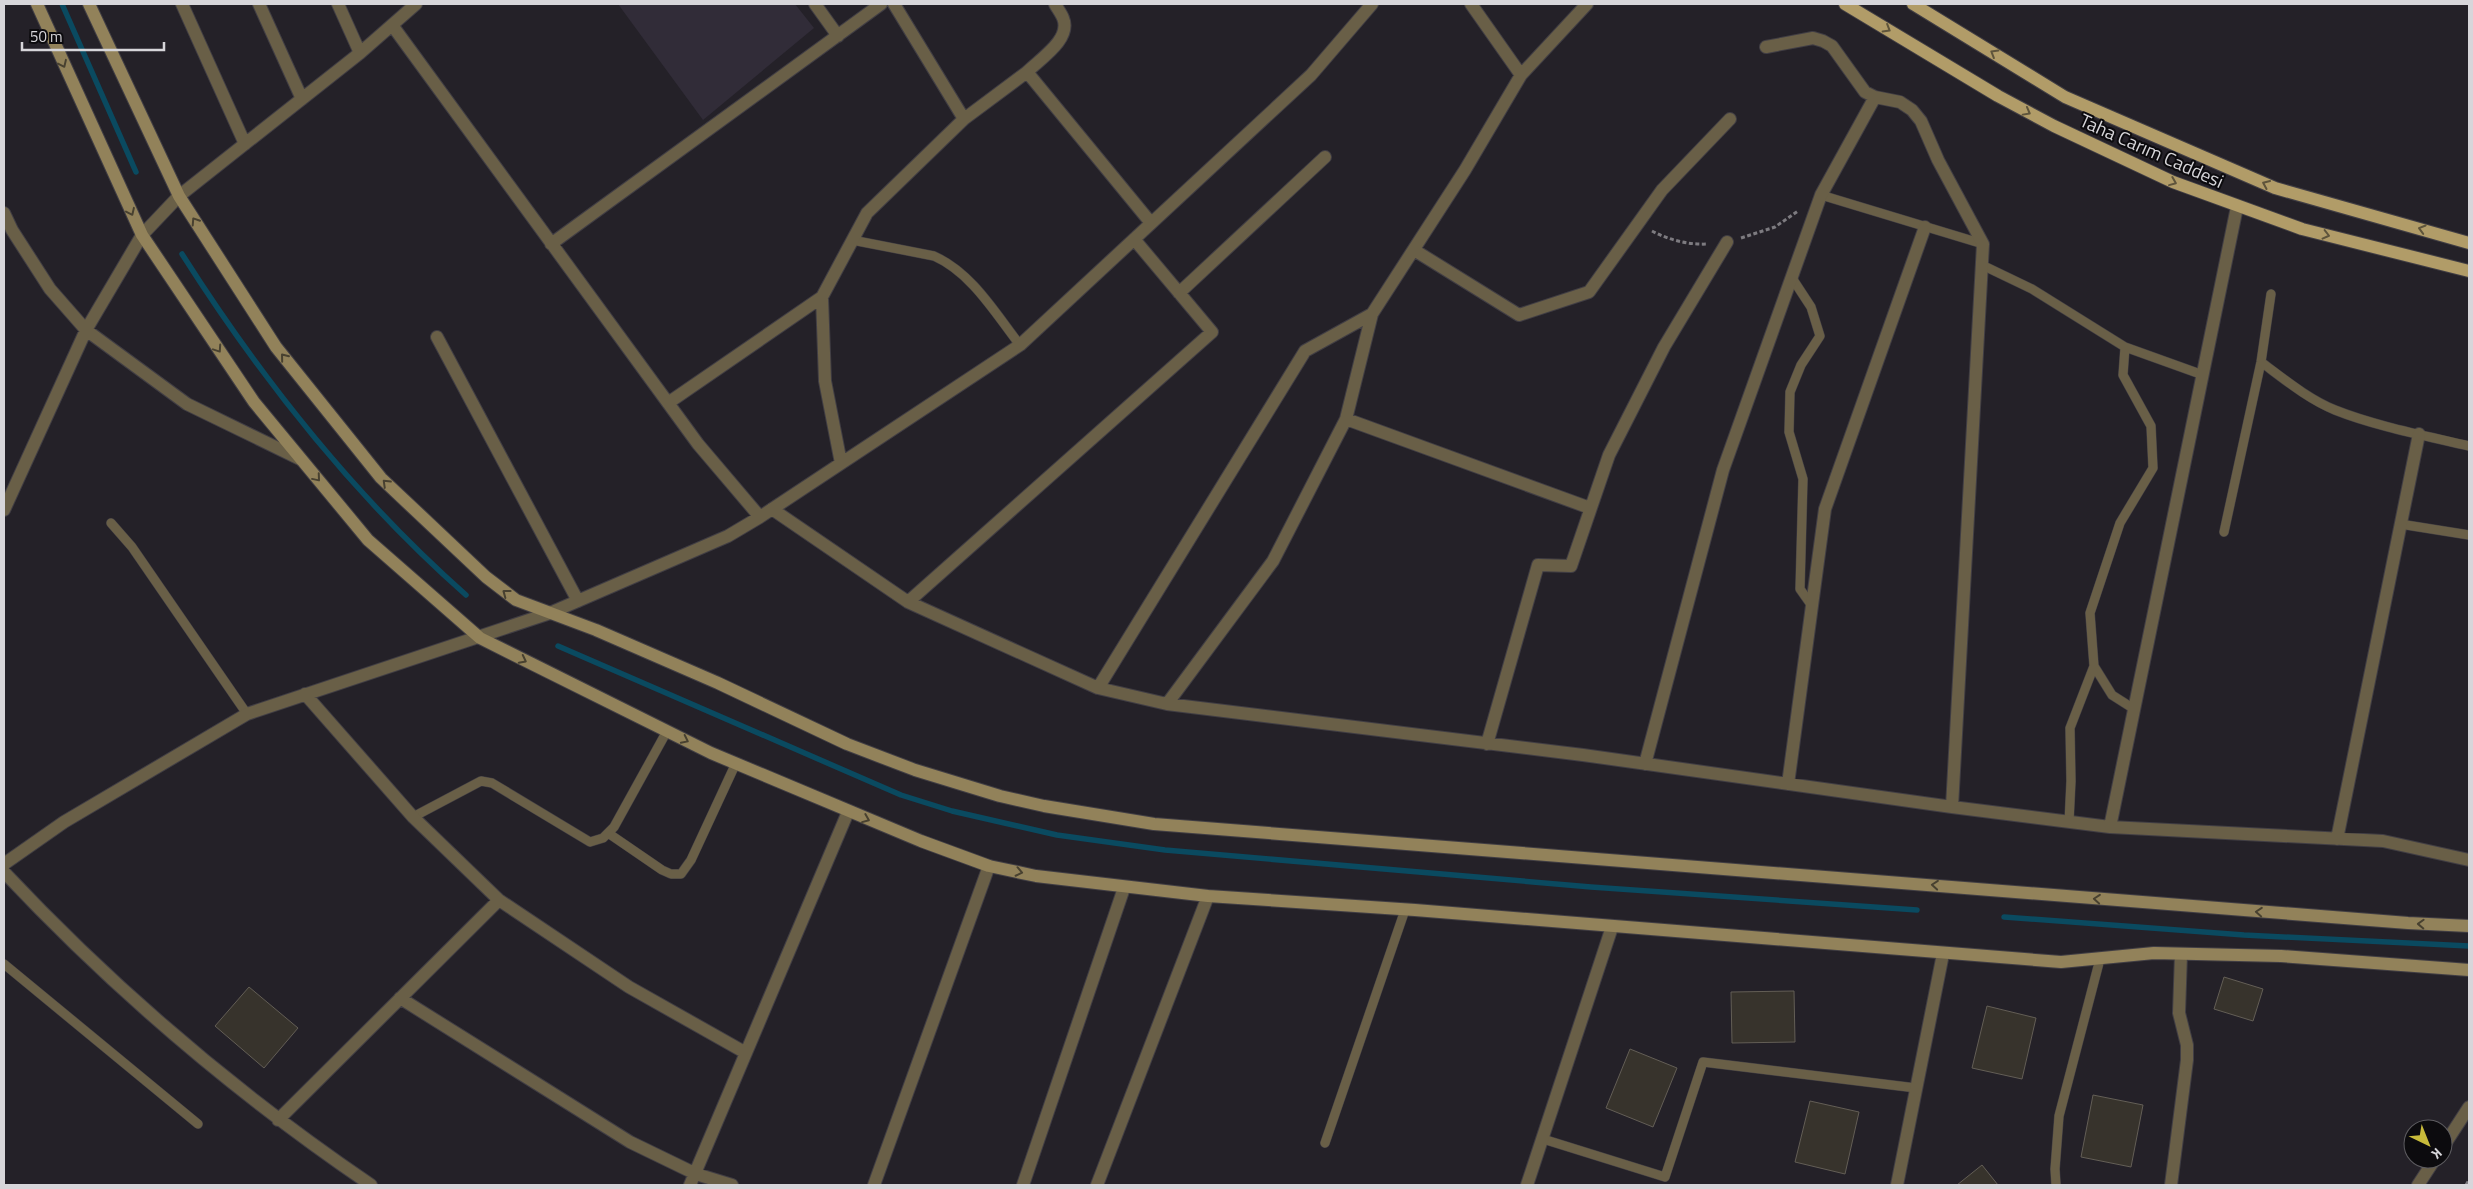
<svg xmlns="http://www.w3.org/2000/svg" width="2473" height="1189" viewBox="0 0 2473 1189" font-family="'Titillium Web',sans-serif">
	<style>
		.built { fill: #312c38 }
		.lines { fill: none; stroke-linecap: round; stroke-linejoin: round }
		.stream { stroke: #0a4a60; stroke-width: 5.5 }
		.building { fill: #37332c; stroke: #635e56 }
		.lane-casing { stroke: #413e44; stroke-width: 10 }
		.street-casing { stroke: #413e44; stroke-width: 14 }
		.secondary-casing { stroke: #413e44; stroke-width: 14 }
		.primary-casing { stroke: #413e44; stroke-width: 14 }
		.path { stroke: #7d7b80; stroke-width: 3; stroke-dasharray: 4 2.5; stroke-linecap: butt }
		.lane { stroke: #695f47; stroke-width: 9 }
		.street { stroke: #695f47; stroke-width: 12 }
		.secondary { stroke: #92825a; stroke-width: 12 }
		.primary { stroke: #b19c68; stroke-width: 12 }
		.oneway { stroke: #5e543b }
		.oneway2 { stroke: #484130 }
		.labels { text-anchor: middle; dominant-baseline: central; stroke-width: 4; stroke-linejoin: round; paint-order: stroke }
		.street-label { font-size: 19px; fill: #d7d6da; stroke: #0c0b0e }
	</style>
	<rect width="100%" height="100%" fill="#242128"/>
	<path class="built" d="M 618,4 L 795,4 L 814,28 L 703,120 Z"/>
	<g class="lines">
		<path class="stream" d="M 62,4 L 136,172
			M 182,254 C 262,380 354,496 466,595
			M 558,646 L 901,795 L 952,811 L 1057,835 L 1165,850 L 1591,887 L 1917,910
			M 2004,917 L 2244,935 L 2469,946"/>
	</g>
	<path class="building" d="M 2224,977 L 2263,989 L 2253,1021 L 2214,1009 Z
		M 249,987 L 298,1028 L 264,1068 L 215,1026 Z
		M 1794,991 L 1795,1042 L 1732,1043 L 1731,992 Z
		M 1987,1006 L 2036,1018 L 2022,1079 L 1972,1068 Z
		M 1630,1049 L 1677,1068 L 1653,1127 L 1606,1108 Z
		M 2093,1095 L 2143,1105 L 2131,1167 L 2081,1157 Z
		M 1810,1101 L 1859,1112 L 1845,1174 L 1795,1162 Z
		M 1982,1165 L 1998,1185 L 1957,1185 Z"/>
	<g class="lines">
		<g class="lane-casing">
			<path id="lane" d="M 1821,195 L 1983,244
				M 852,240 L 934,256 C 972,273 995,313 1020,345
				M 1982,265 L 2032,289 L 2125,347 L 2203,375
				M 1792,278 L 1811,307 L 1820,336 L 1801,365 L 1790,392 L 1789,432 L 1803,479 L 1800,589 L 1812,606
				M 2125,347 L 2123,375 L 2151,426 L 2153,468 L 2120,523 L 2090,613 L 2094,666 L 2112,695 L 2134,709
				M 2261,362 C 2284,379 2308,399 2335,410 C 2375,426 2427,436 2469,446
				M 111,523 L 132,547 L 247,714
				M 2400,524 L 2469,535
				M 2224,532 L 2261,362 L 2271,294
				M 413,817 L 481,781 L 492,783 L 590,842 L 603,838 L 614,827 L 667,731
				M 2069,822 L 2071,781 L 2070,728 L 2094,666
				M 608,833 L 662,870 L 671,874 L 681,874 L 691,860 L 736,763
				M 4,964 L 198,1124
				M 1543,1139 L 1665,1177 L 1703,1062 L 1916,1088
				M 1325,1143 L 1405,910
				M 2056,1185 L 2055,1169 L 2059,1116 L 2100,959"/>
		</g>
		<g class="street-casing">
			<path id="street" d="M 182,4 L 245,144
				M 259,4 L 302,99
				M 338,4 L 360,53
				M 815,4 L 838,36
				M 1471,4 L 1521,75
				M 392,25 L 698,444 L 760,517
				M 1766,47 L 1813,38 L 1823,41 L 1832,46 L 1865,92 L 1875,97 L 1900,102 L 1912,110 L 1921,121 L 1938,160 L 1983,244 L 1952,807
				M 1027,72 C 1040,59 1072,39 1063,18 C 1061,13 1057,8 1055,4
				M 964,119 L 1027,72 L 1151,223
				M 4,213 L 12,230 L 50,289 L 86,330 L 187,404 L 300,459
				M 551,244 L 881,4
				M 1414,250 L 1519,315 L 1589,292 L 1662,190 L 1730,119
				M 1179,293 L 1325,157
				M 822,297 L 825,381 L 841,463
				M 437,337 L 578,601
				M 668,403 L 822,297 L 867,213 L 964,119 L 894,4
				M 1346,419 L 1590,508
				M 772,509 L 908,602 L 1098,688 L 1167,704 L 1583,755 L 1952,807 L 2110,827 L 2383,841 L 2469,860
				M 4,510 L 86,330 L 142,235 L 179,196 L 360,53 L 416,4
				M 908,602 L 1212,332 L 1134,239
				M 1098,688 L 1305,351 L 1372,314
				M 305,694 L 413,817 L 499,900 L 629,987 L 746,1053
				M 1167,704 L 1273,561 L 1346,419 L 1372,314 L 1465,170 L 1521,75 L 1587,4
				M 1487,744 L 1538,565 L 1571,566 L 1609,455 L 1664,347 L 1727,242
				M 1645,764 L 1723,470 L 1821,195 L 1875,97
				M 1788,784 L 1825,509 L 1925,227
				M 2110,827 L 2237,207
				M 2337,839 L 2419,434
				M 4,864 L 64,822 L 247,714 L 550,613 L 728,536 L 760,517 L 1020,345 L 1311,75 L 1372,4
				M 4,872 C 115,990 237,1094 371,1185
				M 400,998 L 630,1142 L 696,1174 L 732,1185
				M 278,1120 L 499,900
				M 2443,1147 L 2469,1107
				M 690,1185 L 848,812
				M 874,1185 L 989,866
				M 1023,1185 L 1124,888
				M 1097,1185 L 1208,896
				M 1527,1185 L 1612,927
				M 1897,1185 L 1943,954
				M 2171,1185 L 2187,1060 L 2187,1045 L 2179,1013 L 2181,954
				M 2418,1185 L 2435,1159"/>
		</g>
		<g class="secondary-casing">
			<path id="secondary" d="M 37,4 L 142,235 L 254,402 L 368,540 L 480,638 L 711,753 L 921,841 L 989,866 L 1036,876 L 1208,896 L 1415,910 L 2061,962 L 2154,953 L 2281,956 L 2469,970
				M 89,4 L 179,196 L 276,347 L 381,478 L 486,577 L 516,600 L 596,630 L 718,683 L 847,744 L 915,770 L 1000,796 L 1044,806 L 1154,824 L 2408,923 L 2469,926"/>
		</g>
		<g class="primary-casing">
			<path id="primary" d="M 1845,4 L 1998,96 L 2054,126 L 2173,182 L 2302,229 L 2469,271
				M 1913,4 L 2065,97 L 2275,188 L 2469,243"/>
		</g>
		<path class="path" d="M 1652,231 C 1669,240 1688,245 1708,244
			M 1741,238 L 1775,227 L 1798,211
			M 2466,1185 L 2469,1180"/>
		<use href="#lane" class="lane"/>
		<use href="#street" class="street"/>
		<use href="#secondary" class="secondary"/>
		<use href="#primary" class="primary"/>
	</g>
	<defs><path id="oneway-chevron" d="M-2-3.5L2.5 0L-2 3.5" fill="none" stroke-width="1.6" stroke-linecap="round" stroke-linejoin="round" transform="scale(1.25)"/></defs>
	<g class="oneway">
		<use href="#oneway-chevron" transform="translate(1887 29) rotate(31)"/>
		<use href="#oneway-chevron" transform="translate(1994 53) rotate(-149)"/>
		<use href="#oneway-chevron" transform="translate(2027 112) rotate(29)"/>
		<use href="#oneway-chevron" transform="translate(2173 182) rotate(22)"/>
		<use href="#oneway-chevron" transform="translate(2266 184) rotate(-156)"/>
		<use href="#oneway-chevron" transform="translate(2422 229) rotate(-164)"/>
		<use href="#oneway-chevron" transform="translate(2326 235) rotate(14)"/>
	</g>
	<g class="oneway2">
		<use href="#oneway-chevron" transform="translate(63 64) rotate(65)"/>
		<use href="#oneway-chevron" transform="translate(131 212) rotate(65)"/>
		<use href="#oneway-chevron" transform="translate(195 221) rotate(-123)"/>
		<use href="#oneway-chevron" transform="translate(218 349) rotate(56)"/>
		<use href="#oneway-chevron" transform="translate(284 357) rotate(-129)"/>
		<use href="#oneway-chevron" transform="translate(317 478) rotate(50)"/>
		<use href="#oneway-chevron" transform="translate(386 483) rotate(-136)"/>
		<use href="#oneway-chevron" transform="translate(506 593) rotate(-143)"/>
		<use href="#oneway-chevron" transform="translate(523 660) rotate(27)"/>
		<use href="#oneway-chevron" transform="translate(685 740) rotate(26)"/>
		<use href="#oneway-chevron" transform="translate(866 819) rotate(22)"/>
		<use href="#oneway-chevron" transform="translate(1019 872) rotate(12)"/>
		<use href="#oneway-chevron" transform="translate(1935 885) rotate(-175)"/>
		<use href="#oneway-chevron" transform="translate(2097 899) rotate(-175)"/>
		<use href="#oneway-chevron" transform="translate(2259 912) rotate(-176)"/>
		<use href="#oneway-chevron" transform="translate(2421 924) rotate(-178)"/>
	</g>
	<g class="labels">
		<g class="street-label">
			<text transform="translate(2152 150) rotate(24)">Taha Carım Caddesi</text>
		</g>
	</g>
	<rect width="2473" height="1189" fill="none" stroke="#d7d6da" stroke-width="10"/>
	<g transform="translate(2428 1144) rotate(137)"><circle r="24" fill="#0c0b0e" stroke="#5d5c60"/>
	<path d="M0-4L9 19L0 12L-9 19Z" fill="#c8bb3b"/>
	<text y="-8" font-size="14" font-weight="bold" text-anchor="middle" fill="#d7d6da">K</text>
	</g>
	<path d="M22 42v8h142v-8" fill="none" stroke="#d7d6da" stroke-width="2.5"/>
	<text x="30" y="42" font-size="15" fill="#d7d6da" stroke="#0c0b0e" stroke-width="4" paint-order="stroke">50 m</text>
</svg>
